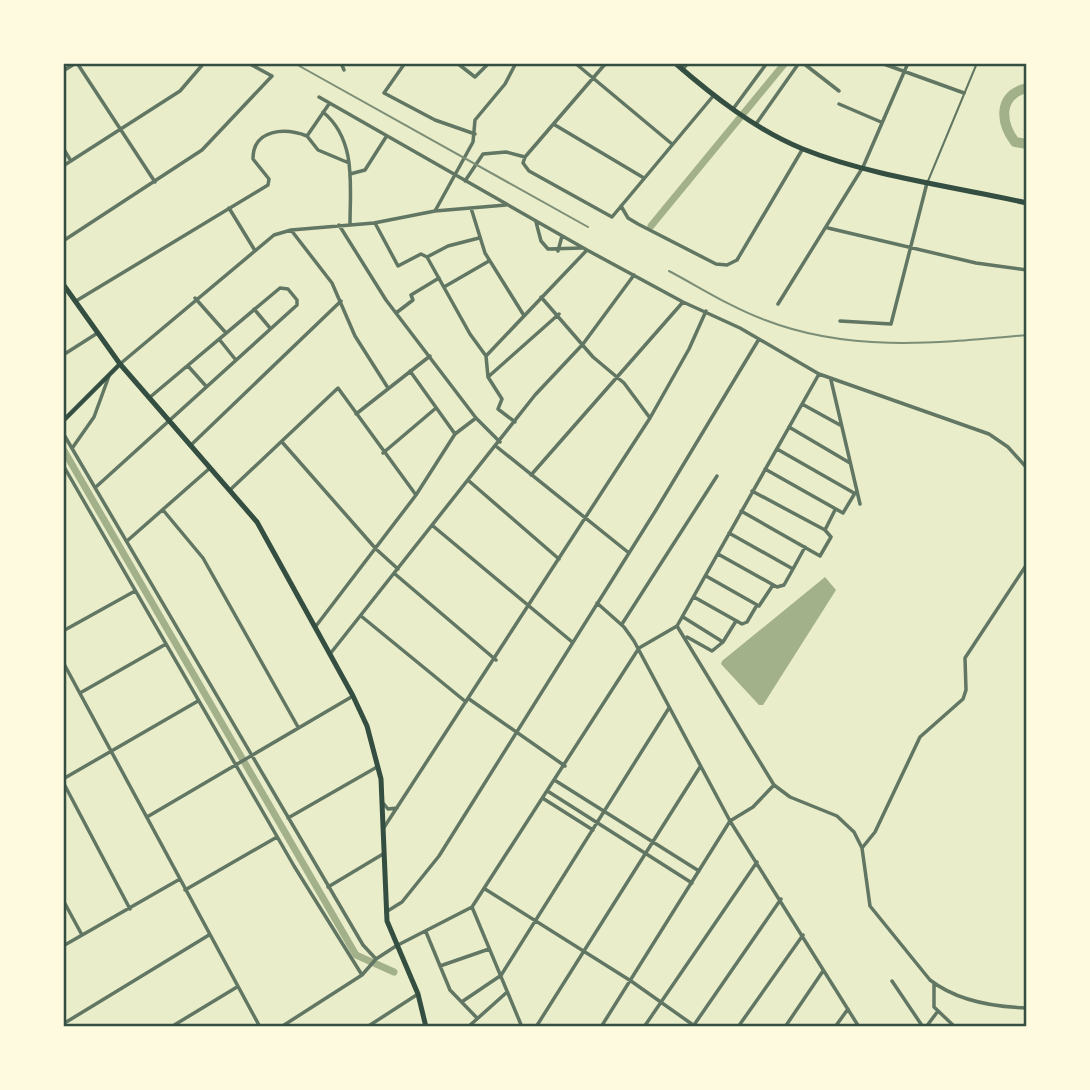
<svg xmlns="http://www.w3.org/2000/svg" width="1090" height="1090" viewBox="0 0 1090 1090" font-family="'DM Sans',sans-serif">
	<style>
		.water { fill: #a3b18a }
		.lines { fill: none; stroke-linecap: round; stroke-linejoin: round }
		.canal { stroke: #a3b18a; stroke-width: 7 }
		.river { stroke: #a3b18a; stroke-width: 10 }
		.service { stroke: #617663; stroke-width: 2 }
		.minor { stroke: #617663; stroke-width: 3.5 }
		.secondary { stroke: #344e41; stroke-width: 4.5 }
		.primary { stroke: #344e41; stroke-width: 5 }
		.rail { stroke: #7c8e77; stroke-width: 2 }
		.neatline { fill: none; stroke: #344e41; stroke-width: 2.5 }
	</style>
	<rect width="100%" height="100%" fill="#e9edc9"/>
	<path class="water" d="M 825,577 L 836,590 L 763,705 L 759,705 L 721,664 L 722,661 Z"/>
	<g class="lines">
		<path class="canal" d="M 651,226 L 785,63
			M 63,449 L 356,955 L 394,972"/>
		<path class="river" d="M 1027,88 C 998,95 1000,122 1015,142 L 1027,144"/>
		<path class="service" d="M 928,181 L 977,63"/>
		<path class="minor" d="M 77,63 L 155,182
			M 341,63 L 344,70
			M 405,63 L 384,93 L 435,120 L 475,134
			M 457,63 L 475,77 L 489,63
			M 575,63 L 672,144
			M 803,63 L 839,91
			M 881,63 L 964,93
			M 682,70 L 688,63
			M 63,71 L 76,63
			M 319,97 L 587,250 L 683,302 L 740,328 L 819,374 L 989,434 L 1008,447 L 1027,468
			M 839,104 L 881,122
			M 733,109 L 767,63
			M 323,112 C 357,140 350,186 350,225
			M 756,124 L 799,63
			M 555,125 L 644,178
			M 307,136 L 318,150 L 349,163
			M 63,148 L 71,161
			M 525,157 L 523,163 L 529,171 L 612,217 L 714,95
			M 63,166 L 180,91 L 204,63
			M 350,174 L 365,170 L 386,137
			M 465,181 L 483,154 L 506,152 L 525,157 L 606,63
			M 621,206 L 628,218 L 638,224 L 716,264 L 727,265 L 737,260 L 802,150
			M 229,208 L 254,249
			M 471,208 L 485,253 L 523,314
			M 435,211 L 473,142 L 475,120 L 505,84 L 516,63
			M 536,222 L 541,241 L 548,249 L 582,248
			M 375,223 L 398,266 L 421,254 L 427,257 L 470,334 L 486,356 L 488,377 L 502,399 L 498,409 L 515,422
			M 339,225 L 386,300 L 476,418 L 500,442
			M 828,228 L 976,263 L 1027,270
			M 291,230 L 332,283 L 355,336 L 388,388
			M 63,241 L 202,150 L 272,76 L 248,63
			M 558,251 L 562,236
			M 427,257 L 448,246 L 479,238
			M 444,287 L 489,261
			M 541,297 L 593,357 L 624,383 L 650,418
			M 195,298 L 226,333
			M 76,301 L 268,185 L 269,179 L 253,159 C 253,128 286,128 307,136 L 329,104
			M 778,304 L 863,167 L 908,63
			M 254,309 L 270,328
			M 396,313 L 413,300 L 411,295 L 439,278
			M 840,321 L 891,324 L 927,183
			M 219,339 L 235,359
			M 63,355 L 96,334
			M 486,356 L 587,250
			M 120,364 L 274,235 L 291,230 L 374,223 L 435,211 L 506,205
			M 188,366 L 205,385
			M 410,371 L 455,434
			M 488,377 L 559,314
			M 831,380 L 860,504
			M 802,404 L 840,425
			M 356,414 L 430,356
			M 789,427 L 850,463
			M 63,433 L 363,945 L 376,959
			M 282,442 L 376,549 L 398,569
			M 191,445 L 341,301
			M 73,447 L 94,417 L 109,376
			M 497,447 L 629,553
			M 777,449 L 854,493
			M 383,453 L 436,408
			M 63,465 L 294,866 L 362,975
			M 765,469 L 843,513 L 855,493
			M 531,475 L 683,302
			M 469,481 L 559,559
			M 97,486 L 297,305 L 297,300 L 288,289 L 280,288 L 149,398
			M 231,489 L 338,388 L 416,495
			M 752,491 L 825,530 L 835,510
			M 163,510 L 203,558 L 298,727
			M 741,511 L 820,556 L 831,537 L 825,530
			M 433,526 L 571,641
			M 729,533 L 793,569 L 805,547
			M 127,541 L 210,468
			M 718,554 L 777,587 L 784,585 L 793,569
			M 395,574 L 496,660
			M 706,576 L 759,606 L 773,585
			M 694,597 L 742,624 L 747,622 L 757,605
			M 597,603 L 624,627 L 634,641 L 730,821 L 859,1027
			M 361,616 L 466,702
			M 683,617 L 723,642
			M 622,624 L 717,476
			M 316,626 L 416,495 L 455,434 L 476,418
			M 677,626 L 774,785 L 790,797 L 837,816 L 854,832 L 862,848 L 870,906 L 930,980 C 957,1001 994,1007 1027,1008
			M 63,631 L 135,591
			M 687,637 L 712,651 L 723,642 L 736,621
			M 330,654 L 535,395 L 583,344 L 634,275
			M 63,662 L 260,1027
			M 80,693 L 166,644
			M 469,699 L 565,766
			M 63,779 L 198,701
			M 556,781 L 699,871
			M 63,782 L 130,909
			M 549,792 L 692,883
			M 544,799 L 593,830
			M 383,803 L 388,809 L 397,808
			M 147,817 L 353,696
			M 288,818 L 377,767
			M 383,829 L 650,418 L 689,349 L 706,311
			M 862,848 L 875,832 L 920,737 L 963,699 L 966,690 L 965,658 L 1027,564
			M 328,887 L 383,854
			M 485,889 L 631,981 L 696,1027
			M 185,890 L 277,837
			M 63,900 L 82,935
			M 472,907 L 522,1027
			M 386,912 L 402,902 L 439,856 L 656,510 L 759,339
			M 426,932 L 450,990 L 477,1018
			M 63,946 L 180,879
			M 440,966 L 489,949
			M 500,977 L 669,708
			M 892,981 L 923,1027
			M 934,983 L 934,1007 L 955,1027
			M 463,1001 L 500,976
			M 63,1024 L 209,935
			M 694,1025 L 781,899
			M 171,1027 L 237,987
			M 281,1027 L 362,975 L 376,959 L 396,946 L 472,907 L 639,648 L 677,626 L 819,374
			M 367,1027 L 418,994
			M 468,1027 L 506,993
			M 536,1027 L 700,767
			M 601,1027 L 730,821 L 753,807 L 774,785
			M 644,1027 L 757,862
			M 738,1027 L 803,935
			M 785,1027 L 823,971
			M 835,1027 L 848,1009
			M 926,1027 L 938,1011"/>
		<path class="secondary" d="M 63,421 L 120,364"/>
		<path class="primary" d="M 675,63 C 713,96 756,130 803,149 C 870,176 956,187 1027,203
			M 63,284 L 120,364 L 257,522 L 353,696 L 367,726 L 381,779 L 387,921 L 418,994 L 426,1027"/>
		<path class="rail" d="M 294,63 L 588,227
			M 669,271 C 701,288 732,308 765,320 C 850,353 939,343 1027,335"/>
	</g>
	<rect width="1090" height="1090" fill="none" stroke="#fefae0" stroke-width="130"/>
	<rect x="65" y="65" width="960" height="960" class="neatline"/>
</svg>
